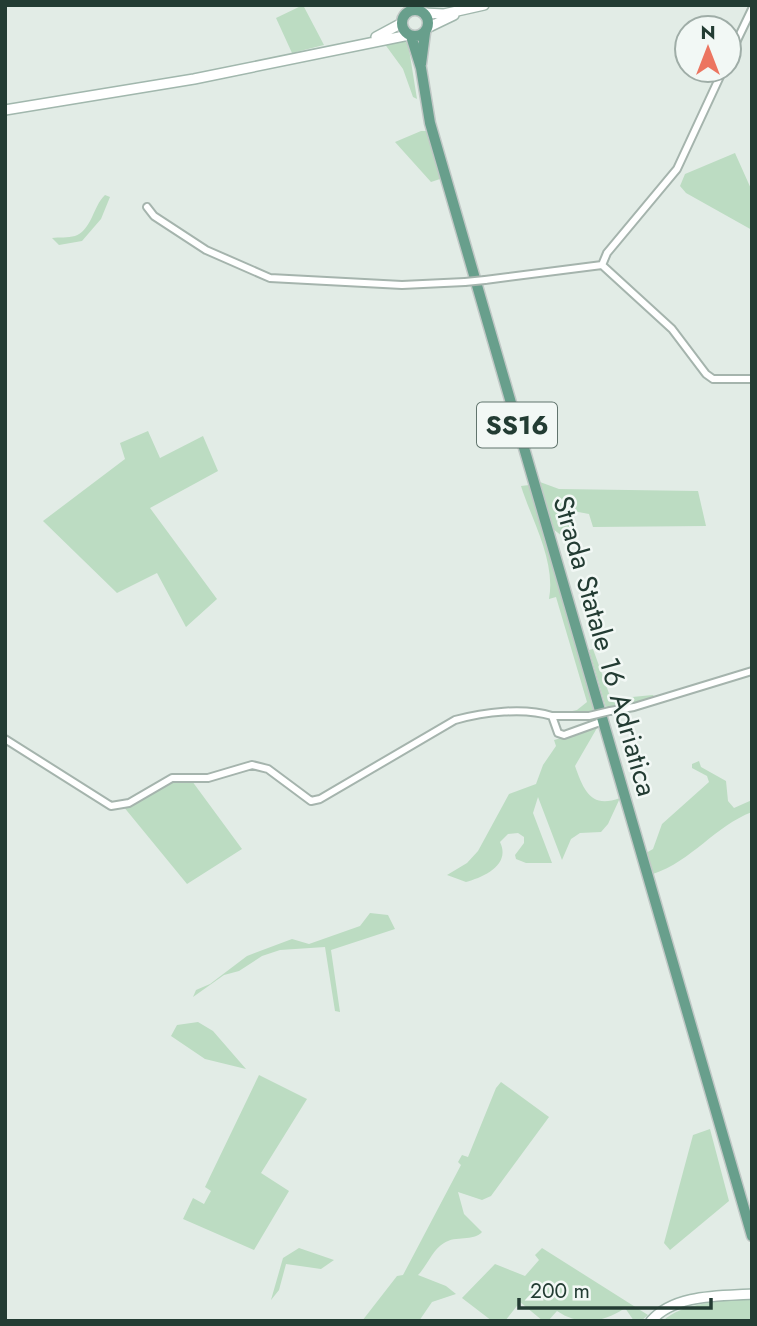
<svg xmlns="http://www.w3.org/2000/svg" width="757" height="1326" viewBox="0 0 757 1326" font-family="Jost,sans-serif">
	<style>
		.green { fill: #bcdcc2 }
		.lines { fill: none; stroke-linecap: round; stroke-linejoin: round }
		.street-casing { stroke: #a5b4ad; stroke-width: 10 }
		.secondary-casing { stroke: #a1b7ad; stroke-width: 12 }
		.primary-casing { stroke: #c1c8c6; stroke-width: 13 }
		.street { stroke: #fff; stroke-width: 6 }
		.secondary { stroke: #fff; stroke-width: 9 }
		.primary { stroke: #689f8c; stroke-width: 10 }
		.street-bridge-casing { stroke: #a5b4ad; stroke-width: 10; stroke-linecap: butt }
		.street-bridge { stroke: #fff; stroke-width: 6 }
		.labels { text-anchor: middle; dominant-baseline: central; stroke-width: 5; stroke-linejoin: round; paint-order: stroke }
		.shield { fill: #f2f8f5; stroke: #61746d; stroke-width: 2 }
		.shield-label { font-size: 26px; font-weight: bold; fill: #233c33 }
		.street-label { font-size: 28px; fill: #233c33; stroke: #f2f8f5 }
	</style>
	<rect width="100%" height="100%" fill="#e2ece6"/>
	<path class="green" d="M 303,5 L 324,45 L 292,53 L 276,18 Z
		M 404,39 L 408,43 L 417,99 L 413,97 L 403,69 L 384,43 Z
		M 421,131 L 427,131 L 440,179 L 431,182 L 395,142 Z
		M 735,153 L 752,191 L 752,230 L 686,193 L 680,186 L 685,174 Z
		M 105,195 L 110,197 L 101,219 L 82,241 L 59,245 L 52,238 C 59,237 68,238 75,236 C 92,230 93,206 105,195 Z
		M 148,431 L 160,458 L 203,436 L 218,471 L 150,508 L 217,599 L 186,627 L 157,573 L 117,593 L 43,521 L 125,459 L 120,443 Z
		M 540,482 L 559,489 L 698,491 L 706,526 L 593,527 L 589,514 L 573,511 L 571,543 L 553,529 Z
		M 529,485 L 595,711 L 563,713 L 577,710 L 587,702 L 556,597 L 549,599 C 556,561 532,521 521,486 Z
		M 593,649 L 611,699 L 653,695 L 655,698 L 606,708 L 589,650 Z
		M 597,728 L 575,766 C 584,791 591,809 620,798 L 608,824 L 601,832 L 580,833 L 571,839 L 562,860 L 538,797 L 533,813 L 552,863 L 526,863 L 516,859 L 515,855 L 524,843 L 524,837 L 518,833 L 508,834 L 500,842 C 511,865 484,877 466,882 L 447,875 L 467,863 L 478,851 L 509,794 L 536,784 L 543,765 L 556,746 L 554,740 Z
		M 699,761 L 701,767 L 726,781 L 728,801 L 734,808 L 752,800 L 752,812 C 715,826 692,861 653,874 L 646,853 L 653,849 L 662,824 L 709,782 L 707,776 L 692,768 L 692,764 Z
		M 171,780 L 192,781 L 242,849 L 187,884 L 123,806 Z
		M 370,913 L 388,915 L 395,929 L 331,950 L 340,1012 L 335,1011 L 325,947 L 280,950 L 262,956 L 239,971 L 224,975 L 193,997 L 196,990 L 210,984 L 247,956 L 292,939 L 309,944 L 360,926 Z
		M 198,1022 L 213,1031 L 246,1069 L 205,1059 L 171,1036 L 177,1025 Z
		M 259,1075 L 307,1099 L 261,1173 L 289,1191 L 254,1250 L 183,1219 L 193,1198 L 204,1204 L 211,1191 L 205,1187 Z
		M 501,1082 L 549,1117 L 491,1196 L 482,1200 L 458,1192 L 464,1214 L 482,1232 C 473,1242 456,1235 444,1243 C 433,1249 427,1266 418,1275 L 446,1286 L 456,1294 L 432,1302 L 419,1321 L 362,1321 L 397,1276 L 403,1275 L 461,1165 L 458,1162 L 462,1155 L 468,1157 L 496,1088 Z
		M 710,1129 L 729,1201 L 670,1250 L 664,1243 L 693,1135 Z
		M 299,1248 L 334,1260 L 321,1269 L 286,1264 L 279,1290 L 271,1300 L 283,1258 Z
		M 542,1248 L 648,1315 L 641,1321 L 634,1321 L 625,1308 C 603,1323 579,1326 557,1311 L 548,1321 L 543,1321 L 520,1302 L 505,1321 L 492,1321 L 462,1298 L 495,1264 L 525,1276 L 539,1260 L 535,1255 Z
		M 752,1298 L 752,1321 L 663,1321 C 681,1303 726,1300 752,1298 Z"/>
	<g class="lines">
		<g class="street-casing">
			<path id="street" d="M 729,57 L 752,9
				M 147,207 L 154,216 L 206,250 L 270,278 L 402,285 L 465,282
				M 602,265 L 672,329 L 706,374 L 713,379 L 752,379
				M 485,280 L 602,265 L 607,253 L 677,169 L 723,70
				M 610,711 L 634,707 L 752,671
				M 552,716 L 589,716
				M 5,739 L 111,806 L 129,803 L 172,778 L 208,778 L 252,765 L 268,769 L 311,801 L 320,799 L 455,720 C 484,712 524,707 552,716 L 558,733 L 564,735 L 603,721"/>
		</g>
		<g class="secondary-casing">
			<path id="secondary" d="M 424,13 L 444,14 L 484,5
				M 427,28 L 454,15
				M 376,37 L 402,23
				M 5,110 L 194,79 L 409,35
				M 651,1321 C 674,1294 720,1296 752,1294"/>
		</g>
		<g class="primary-casing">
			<path id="primary" d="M402 23a13 13 0 1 1 26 0a13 13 0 1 1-26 0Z
				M 411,36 L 421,68 L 430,123 L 752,1236
				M 421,64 L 425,33"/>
		</g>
		<use href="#street" class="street"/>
		<use href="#secondary" class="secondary"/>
		<use href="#primary" class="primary"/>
		<g class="street-bridge-casing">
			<path id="street-bridge" d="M 465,282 L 485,280
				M 589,716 L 610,711"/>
		</g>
		<use href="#street-bridge" class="street-bridge"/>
	</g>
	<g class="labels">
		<rect class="shield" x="477" y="402.5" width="80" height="45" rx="5"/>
		<g class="shield-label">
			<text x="517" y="425">SS16</text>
		</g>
		<g class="street-label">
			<text transform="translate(605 646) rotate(74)">Strada Statale 16 Adriatica</text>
		</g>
	</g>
	<rect width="757" height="1326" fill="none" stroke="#233c33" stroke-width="14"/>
	<g transform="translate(708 49)"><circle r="33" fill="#f2f8f5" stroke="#9fada7" stroke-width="2"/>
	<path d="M0-5L12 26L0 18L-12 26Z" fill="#ec7560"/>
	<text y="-10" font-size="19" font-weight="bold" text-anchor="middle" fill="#233c33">N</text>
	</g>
	<path d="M519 1298v10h192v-10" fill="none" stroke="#233c33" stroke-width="3.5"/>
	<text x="530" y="1298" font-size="21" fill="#233c33" stroke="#f2f8f5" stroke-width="5" paint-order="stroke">200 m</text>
</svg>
